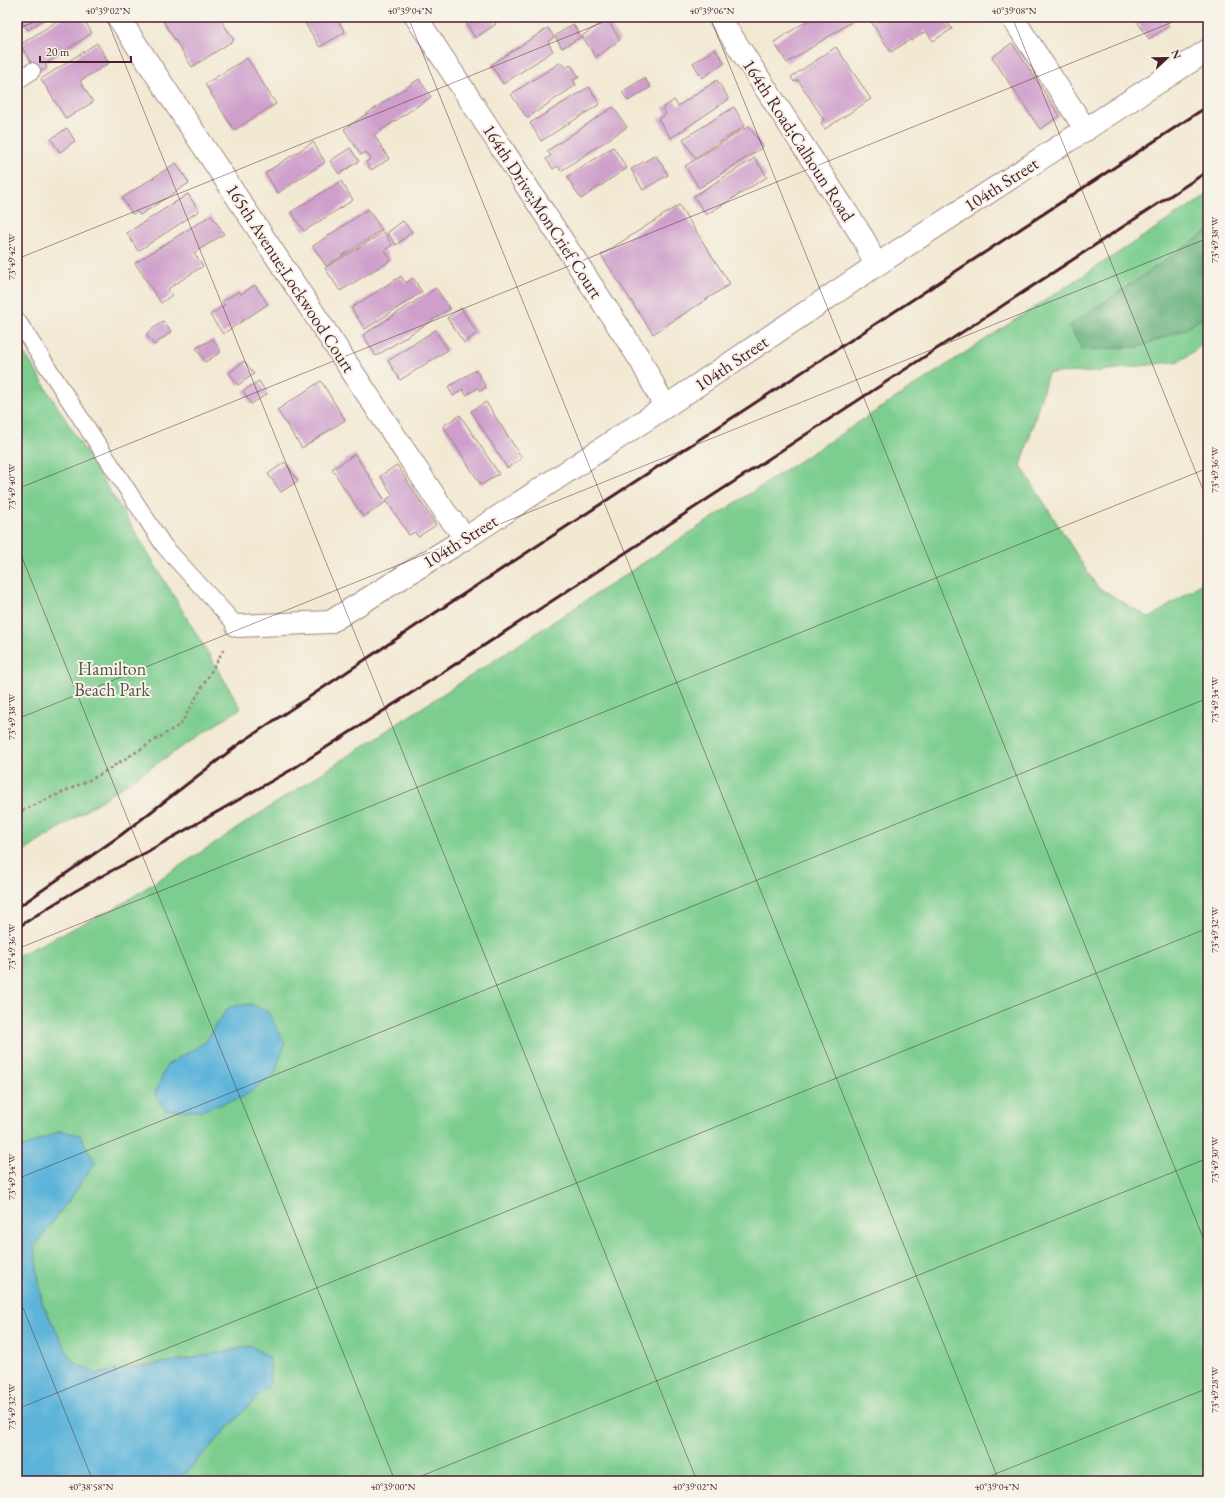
<svg xmlns="http://www.w3.org/2000/svg" width="1225" height="1498" viewBox="0 0 1225 1498" font-family="'EB Garamond',serif">
	<style>
		.green { fill: #7ccd8f; stroke: #63765d; fill-rule: evenodd }
		.forest { fill: #65b07a; stroke: #586852 }
		.water { fill: #5cb4d9; stroke: #536a82 }
		.building { fill: #ce9fcb }
		.lines { fill: none; stroke-linecap: round; stroke-linejoin: round }
		.service-casing { stroke: #9e847f; stroke-width: 18 }
		.minor-casing { stroke: #9e847f; stroke-width: 24 }
		.path { stroke: #9e847f; stroke-width: 2.5; stroke-dasharray: 3 3; stroke-linecap: butt }
		.service { stroke: #fff; stroke-width: 16 }
		.minor { stroke: #fff; stroke-width: 22 }
		.rail { stroke: #4a1f2b; stroke-width: 3 }
		.ticks { fill: none; stroke: #4a1f2b; stroke-width: 1; stroke-opacity: 0.45 }
		.labels { text-anchor: middle; dominant-baseline: central; stroke-width: 4; stroke-linejoin: round; paint-order: stroke }
		.street-label { font-size: 18px; fill: #4a1f2b; stroke: #f7f3e8 }
		.park-label { font-size: 18px; fill: #595349; stroke: #f7f3e8 }
		.neatline { fill: none; stroke: #4a1f2b; stroke-width: 1.5 }
		.ticks-label { font-size: 10px; text-anchor: middle; fill: #4a1f2b }
	</style>
	<rect width="100%" height="100%" fill="#f7f3e8"/>
	<filter id="ink" filterUnits="userSpaceOnUse"><feTurbulence type="fractalNoise" baseFrequency=".025" numOctaves="2"/><feDisplacementMap in="SourceGraphic" scale="8" xChannelSelector="R" yChannelSelector="G"/><feConvolveMatrix kernelMatrix="1 2 1 2 8 2 1 2 1" color-interpolation-filters="sRGB"/></filter>
	<filter id="wash" filterUnits="userSpaceOnUse"><feTurbulence type="fractalNoise" baseFrequency=".012" numOctaves="4" result="noise"/><feDisplacementMap in="SourceGraphic" scale="16" xChannelSelector="R" yChannelSelector="G"/><feGaussianBlur stdDeviation="0.9" result="paint"/><feColorMatrix in="noise" values="0 0 0 0 0 0 0 0 0 0 0 0 0 0 0 0 0 1.4 0 .05"/><feComposite in="paint" operator="in"/></filter>
	<g filter="url(#wash)">
		<rect width="100%" height="100%" fill="#f2e9d3"/>
		<path class="green" d="M 1208,194 L 1208,341 L 1180,361 L 1092,372 L 1048,373 L 1021,466 L 1097,587 L 1150,618 L 1208,579 L 1208,1481 L 178,1481 L 270,1383 L 251,1346 L 194,1358 L 96,1374 L 72,1361 L 42,1303 L 34,1246 L 70,1199 L 95,1162 L 60,1131 L 17,1150 L 17,956 L 117,907 ZM 214,1027 L 200,1111 L 167,1065 L 206,1042 Z
			M 17,341 L 134,530 L 241,708 L 17,856 Z"/>
		<path class="forest" d="M 1208,231 L 1208,314 L 1186,329 L 1139,347 L 1082,350 L 1069,326 Z"/>
		<path class="water" d="M 251,1004 L 268,1012 L 285,1044 L 275,1074 L 243,1097 L 200,1111 L 165,1110 L 155,1094 L 167,1065 L 206,1042 L 214,1027 L 229,1007 Z
			M 60,1131 L 80,1135 L 95,1162 L 70,1199 L 34,1246 L 42,1303 L 72,1361 L 96,1374 L 194,1358 L 251,1346 L 270,1358 L 270,1383 L 178,1481 L 17,1481 L 17,1150 Z"/>
		<g id="blocks">
			<path class="building" d="M 19,17 L 47,17 L 28,30 Z
				M 63,17 L 82,17 L 92,33 L 45,64 L 47,68 L 38,73 L 20,45 Z
				M 169,17 L 219,17 L 234,40 L 192,67 L 163,21 Z
				M 301,17 L 336,17 L 345,32 L 320,47 Z
				M 475,17 L 492,17 L 496,24 L 475,38 L 466,23 Z
				M 813,17 L 850,17 L 853,21 L 787,63 L 774,42 Z
				M 868,17 L 944,17 L 952,29 L 933,41 L 926,31 L 911,41 L 911,39 L 891,52 Z
				M 1134,17 L 1163,17 L 1169,26 L 1149,39 Z
				M 607,19 L 620,40 L 596,57 L 582,36 Z
				M 573,24 L 581,37 L 562,48 L 555,36 Z
				M 548,28 L 554,37 L 548,42 L 553,51 L 503,84 L 491,65 Z
				M 97,43 L 109,63 L 80,81 L 93,102 L 66,119 L 41,79 Z
				M 1012,43 L 1060,116 L 1040,129 L 992,57 Z
				M 836,47 L 871,99 L 825,129 L 821,123 L 824,120 L 798,80 L 794,82 L 791,77 Z
				M 715,49 L 725,63 L 702,78 L 693,63 Z
				M 247,58 L 276,104 L 234,130 L 205,84 Z
				M 561,62 L 565,68 L 571,65 L 579,77 L 573,80 L 576,85 L 527,118 L 511,94 Z
				M 644,78 L 651,87 L 628,101 L 622,92 Z
				M 419,79 L 431,97 L 374,135 L 389,159 L 371,170 L 366,162 L 371,159 L 366,152 L 361,155 L 344,129 Z
				M 717,80 L 729,99 L 671,138 L 658,119 L 666,114 L 663,108 L 674,100 L 678,106 Z
				M 589,87 L 600,104 L 541,141 L 530,123 Z
				M 613,107 L 627,127 L 561,171 L 558,166 L 553,169 L 546,159 L 551,156 L 547,151 Z
				M 734,107 L 745,126 L 695,158 L 683,139 Z
				M 749,126 L 763,147 L 699,188 L 685,166 Z
				M 67,128 L 75,141 L 60,152 L 51,139 Z
				M 313,142 L 325,162 L 278,193 L 265,173 Z
				M 613,147 L 627,168 L 581,199 L 567,177 Z
				M 350,148 L 359,161 L 339,174 L 330,161 Z
				M 656,155 L 668,175 L 643,190 L 631,169 Z
				M 755,158 L 767,177 L 706,215 L 694,196 Z
				M 176,163 L 189,183 L 140,215 L 137,212 L 132,214 L 122,198 Z
				M 341,181 L 353,200 L 304,231 L 291,212 Z
				M 188,194 L 199,211 L 138,251 L 127,233 Z
				M 679,205 L 730,284 L 653,334 L 601,255 Z
				M 368,209 L 382,230 L 326,266 L 313,246 Z
				M 211,215 L 224,234 L 194,253 L 203,266 L 168,289 L 172,295 L 161,303 L 135,263 Z
				M 403,221 L 412,232 L 396,245 L 387,233 Z
				M 384,232 L 392,245 L 385,250 L 391,260 L 340,291 L 325,268 Z
				M 401,276 L 406,283 L 413,278 L 422,292 L 365,329 L 351,308 Z
				M 255,285 L 268,304 L 223,334 L 210,315 L 225,305 L 222,302 L 239,291 L 241,294 Z
				M 436,288 L 450,309 L 376,356 L 363,335 Z
				M 461,308 L 477,333 L 464,343 L 447,318 Z
				M 163,321 L 171,332 L 154,345 L 146,334 Z
				M 435,330 L 448,350 L 400,380 L 388,361 Z
				M 213,339 L 221,352 L 205,362 L 196,348 Z
				M 244,361 L 254,374 L 238,385 L 229,373 Z
				M 476,370 L 486,387 L 480,391 L 478,388 L 466,395 L 463,389 L 453,396 L 448,387 Z
				M 259,381 L 267,394 L 251,404 L 243,391 Z
				M 321,381 L 345,420 L 302,448 L 277,410 Z
				M 486,402 L 522,458 L 507,468 L 471,411 Z
				M 460,415 L 499,474 L 481,485 L 443,426 Z
				M 355,454 L 386,502 L 363,517 L 332,469 Z
				M 285,462 L 298,481 L 281,492 L 268,474 Z
				M 397,465 L 436,525 L 418,537 L 415,532 L 409,535 L 386,500 L 393,495 L 380,476 Z"/>
		</g>
	</g>
	<g filter="url(#ink)">
		<use href="#blocks" fill-opacity="0" stroke="#9e847f" stroke-width="1"/>
		<g class="lines">
			<g class="service-casing">
				<path id="service" d="M 17,81 L 32,71
					M 17,320 L 164,546 L 237,626"/>
			</g>
			<g class="minor-casing">
				<path id="minor" d="M 118,17 L 445,512 L 466,538
					M 416,17 L 641,361 L 665,407
					M 719,17 L 856,227 L 866,243 L 875,266
					M 1012,17 L 1086,130
					M 237,626 L 330,622 L 466,538 L 665,407 L 875,266 L 1208,50"/>
			</g>
			<path class="path" d="M 17,813 L 96,777 L 181,724 L 224,649"/>
			<use href="#service" class="service"/>
			<use href="#minor" class="minor"/>
			<path class="rail" d="M 17,908 L 121,835 L 239,744 L 453,601 L 1208,106
				M 17,928 C 55,902 96,878 138,857 L 291,770 L 416,690 L 1208,171"/>
		</g>
	</g>
	<path class="ticks" d="M 106,17 L 697,1481M 408,17 L 999,1481M 710,17 L 1208,1250M 1012,17 L 1208,502M 17,29 L 46,17M 17,259 L 616,17M 17,489 L 1185,17M 17,545 L 395,1481M 17,719 L 1208,238M 17,949 L 1208,468M 17,1179 L 1208,698M 17,1293 L 93,1481M 17,1409 L 1208,928M 409,1481 L 1208,1158M 978,1481 L 1208,1388"/>
	<g class="labels">
		<g class="street-label">
			<text transform="translate(799 140) rotate(57)">164th Road;Calhoun Road</text>
			<text transform="translate(1001 184) rotate(-33)">104th Street</text>
			<text transform="translate(543 211) rotate(57)">164th Drive;MonCrief Court</text>
			<text transform="translate(291 278) rotate(57)">165th Avenue;Lockwood Court</text>
			<text transform="translate(731 363) rotate(-34)">104th Street</text>
			<text transform="translate(460 541) rotate(-32)">104th Street</text>
		</g>
		<g class="park-label">
			<text x="112" y="668">Hamilton<tspan x="112" dy="21">Beach Park</tspan></text>
		</g>
	</g>
	<rect width="1225" height="1498" fill="none" stroke="#f7f3e8" stroke-width="44"/>
	<g transform="translate(1167 58) rotate(68)" stroke="#f7f3e8" stroke-width="3" paint-order="stroke">
	<path d="M0-3L7 15L0 10L-7 15Z" fill="#4a1f2b"/>
	<text y="-6" font-size="11" font-weight="bold" text-anchor="middle" fill="#4a1f2b">N</text>
	</g>
	<path d="M40 56v6h91v-6" fill="none" stroke="#4a1f2b" stroke-width="2"/>
	<text x="46" y="56" font-size="12" fill="#4a1f2b" stroke="#f7f3e8" stroke-width="3" paint-order="stroke">20 m</text>
	<rect x="22" y="22" width="1181" height="1454" class="neatline"/>
	<g class="ticks-label">
		<text x="108" y="14">40°39'02"N</text>
		<text x="410" y="14">40°39'04"N</text>
		<text x="712" y="14">40°39'06"N</text>
		<text x="1014" y="14">40°39'08"N</text>
		<text transform="translate(1214 240) rotate(-90)" y="4">73°49'38"W</text>
		<text transform="translate(11 257) rotate(-90)" y="4">73°49'42"W</text>
		<text transform="translate(1214 470) rotate(-90)" y="4">73°49'36"W</text>
		<text transform="translate(11 487) rotate(-90)" y="4">73°49'40"W</text>
		<text transform="translate(1214 700) rotate(-90)" y="4">73°49'34"W</text>
		<text transform="translate(11 717) rotate(-90)" y="4">73°49'38"W</text>
		<text transform="translate(1214 930) rotate(-90)" y="4">73°49'32"W</text>
		<text transform="translate(11 947) rotate(-90)" y="4">73°49'36"W</text>
		<text transform="translate(1214 1160) rotate(-90)" y="4">73°49'30"W</text>
		<text transform="translate(11 1177) rotate(-90)" y="4">73°49'34"W</text>
		<text transform="translate(1214 1390) rotate(-90)" y="4">73°49'28"W</text>
		<text transform="translate(11 1407) rotate(-90)" y="4">73°49'32"W</text>
		<text x="91" y="1490">40°38'58"N</text>
		<text x="393" y="1490">40°39'00"N</text>
		<text x="695" y="1490">40°39'02"N</text>
		<text x="997" y="1490">40°39'04"N</text>
	</g>
</svg>
